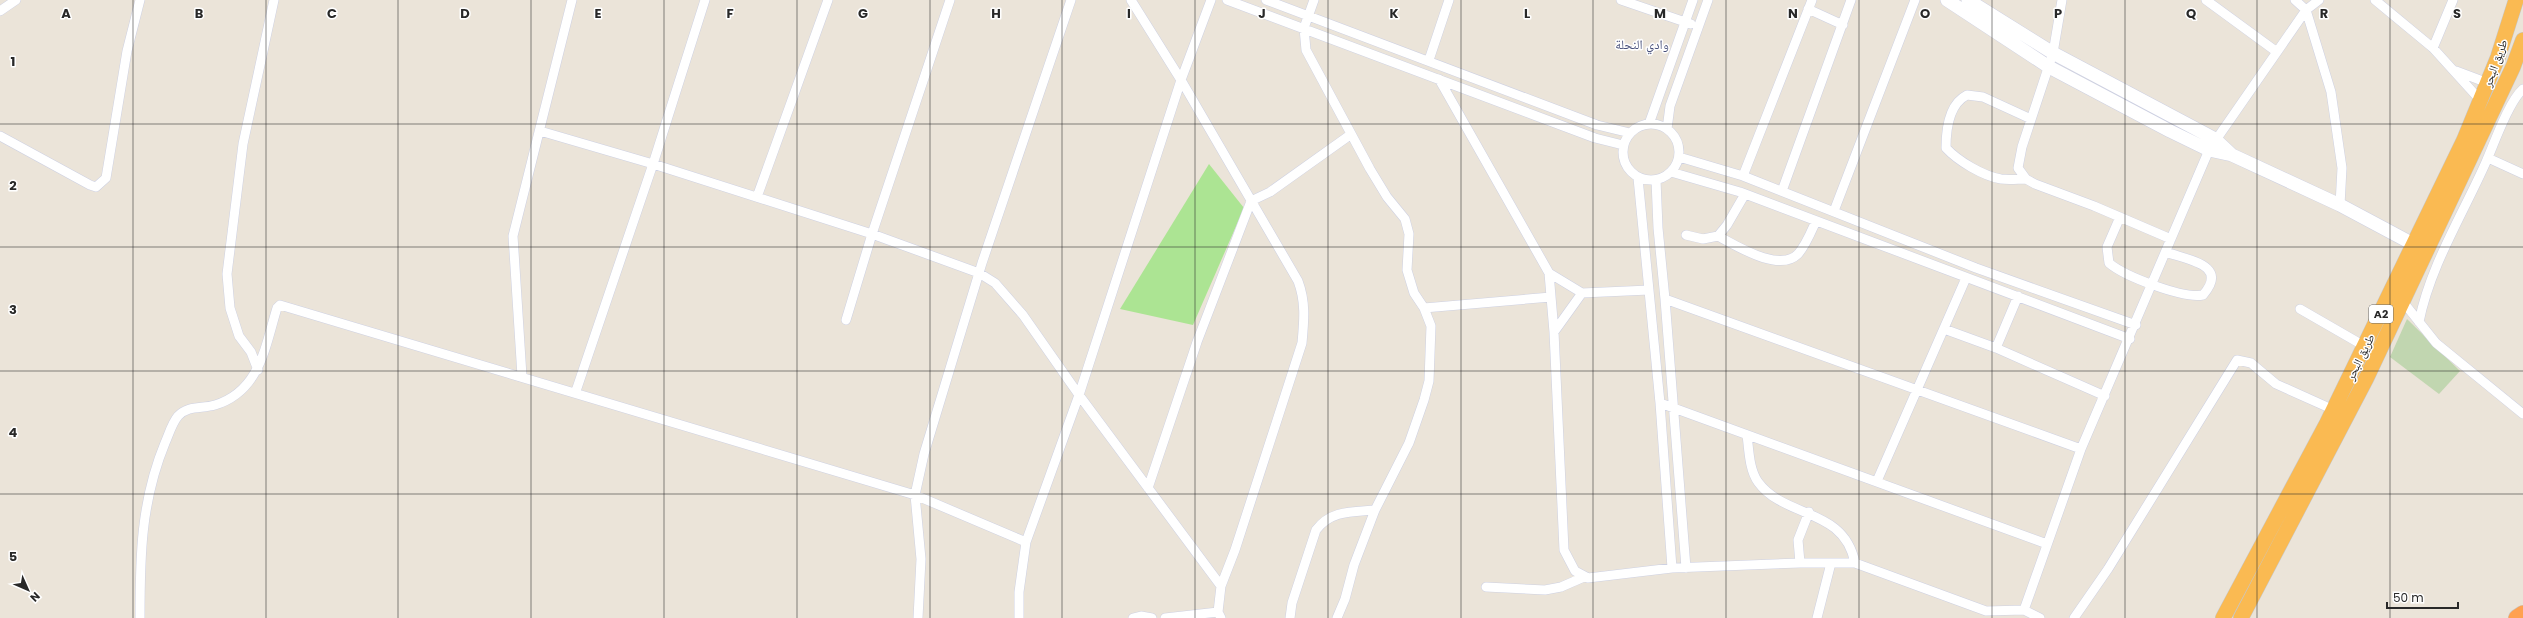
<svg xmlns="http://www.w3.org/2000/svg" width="2523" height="618" viewBox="0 0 2523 618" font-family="Poppins,'Noto Naskh Arabic',sans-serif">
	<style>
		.green { fill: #ace493 }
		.cemetery { fill: #c1d6b0 }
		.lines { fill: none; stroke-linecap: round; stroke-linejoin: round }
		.minor-casing { stroke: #ced1e2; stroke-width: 10 }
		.secondary-casing { stroke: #ced1e2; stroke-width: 14 }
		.trunk-casing { stroke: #c7c7c7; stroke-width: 16 }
		.motorway-casing { stroke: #c7c7c7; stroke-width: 18 }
		.minor { stroke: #fff; stroke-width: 9 }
		.secondary { stroke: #fff; stroke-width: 13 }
		.trunk { stroke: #faba52; stroke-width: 15 }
		.motorway { stroke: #ffa150; stroke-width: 17 }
		.grid { fill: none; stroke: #282828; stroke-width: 1; stroke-opacity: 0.55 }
		.labels { text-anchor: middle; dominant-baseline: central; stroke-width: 3; stroke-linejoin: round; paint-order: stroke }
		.shield { fill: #fff; stroke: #686868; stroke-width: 1 }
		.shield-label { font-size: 11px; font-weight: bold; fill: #282828 }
		.street-label { font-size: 12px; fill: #282828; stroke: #fff }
		.neighbourhood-label { font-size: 13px; fill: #474f7a; stroke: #fff }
		.grid-label { font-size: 13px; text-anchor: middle; font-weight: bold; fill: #282828; stroke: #fff; stroke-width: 3; stroke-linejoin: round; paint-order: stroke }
	</style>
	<rect width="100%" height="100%" fill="#ebe4d9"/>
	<path class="green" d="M 1209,164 L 1244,208 L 1193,325 L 1120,309 Z"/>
	<path class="cemetery" d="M 2407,319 L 2460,371 L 2439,394 L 2390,357 Z"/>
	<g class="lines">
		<g class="minor-casing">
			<path id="minor" d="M 1131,0 L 1181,80 L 1298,281 C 1306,302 1304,321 1302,343 L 1235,550 L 1221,586 L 1218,612 L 1221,618
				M 1227,0 L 1595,138 L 1623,145
				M 1266,0 L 1597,125 L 1630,133
				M 1314,0 L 1304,28 L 1306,50 L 1370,169 L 1387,197 L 1405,219 L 1409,234 L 1407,270 L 1414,293 L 1424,308 L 1431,326 L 1429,381 L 1424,400 L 1409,443 L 1375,510 L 1354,565 L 1345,599 L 1337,618
				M 1621,0 L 1691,24
				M 2062,0 L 2053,53 L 2022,147 L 2018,168 L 2026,179 L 2035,184 L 2094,206 L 2171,239
				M 2206,0 L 2277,52
				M 2295,0 L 2306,10 L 2331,92 L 2342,168 L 2340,205
				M 2375,0 L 2433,48 L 2481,101
				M 1808,9 L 1843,25
				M 0,11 L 16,0
				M 2433,48 L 2453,0
				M 1429,60 L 1449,0
				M 2456,71 L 2488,83
				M 1439,79 L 1549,273 L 1582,293
				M1623 152a28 28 0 1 1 56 0a28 28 0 1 1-56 0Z
				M 1649,124 L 1693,0
				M 1667,129 L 1670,106 L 1708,0
				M 540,131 L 653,164 L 872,234 L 979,273 L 995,283 L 1023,315 L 1079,395 L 1221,586
				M 0,136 L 90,185 L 96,187 L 106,178 L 127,51 L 140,0
				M 1679,157 L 1743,176 L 1976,268 L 2136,325
				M 2488,158 L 2523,174
				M 1671,172 L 1740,192 L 2130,339
				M 1743,176 L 1812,0
				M 1638,178 L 1660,403 L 1672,568
				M 2026,179 C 2018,179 2009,180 2001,179 C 1983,176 1958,161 1946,148 C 1946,130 1949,104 1967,95 L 1983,97 L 2031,119
				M 1656,180 L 1658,228 L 1665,299 L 1686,568
				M 1782,191 L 1851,0
				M 757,197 L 828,0
				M 1834,211 L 1915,0
				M 2120,217 L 2107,247 L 2109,263 C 2124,276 2183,299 2203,295 C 2230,264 2186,260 2166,252
				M 1686,235 L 1703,239 L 1718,236 L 1727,225 L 1745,194
				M 1718,236 C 1737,246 1779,273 1798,254 C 1806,245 1811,232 1816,221
				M 1549,273 L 1554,332 L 1564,550 L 1575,571 L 1588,578 L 1672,568 L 1800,563 L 1855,563 L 1986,611 L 2024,610 L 2040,618
				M 1665,299 L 2081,449
				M 2404,303 L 2436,343 L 2523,414
				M 1424,308 L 1551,297
				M 2300,309 L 2366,347
				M 846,320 L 872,234 L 950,0
				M 2419,322 C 2430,266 2463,214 2486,162 C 2494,144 2509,101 2523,89
				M 1944,329 L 1996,348 L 2105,396
				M 1554,332 L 1582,293 L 1649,290
				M 1996,348 L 2018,296
				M 258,370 L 251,352 L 239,336 L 230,308 L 227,274 L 243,144 L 274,0
				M 522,376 L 513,236 L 572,0
				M 576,391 L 653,164 L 705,0
				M 1660,403 L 2047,544
				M 1747,435 C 1749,450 1749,469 1758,482 C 1785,519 1844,507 1855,563
				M 1877,481 L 1966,278
				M 1148,488 L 1197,342 L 1251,201 L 1270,192 L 1350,135
				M 1800,563 L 1798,540 L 1809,512
				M 1486,587 L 1545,590 L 1561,587 L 1584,577
				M 2024,610 L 2081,449 L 2209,150 L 2306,10 L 2319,0
				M 140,618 C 140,556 141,501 165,443 C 169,434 172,423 178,416 C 188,405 202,409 215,405 C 260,391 265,347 277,308 L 280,305 L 915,495 L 1026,542
				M 918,618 L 921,559 L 915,495 L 924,454 L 982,263 L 1071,0
				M 1019,618 L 1019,592 L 1026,542 L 1079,395 L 1181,80 L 1211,0
				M 1133,618 L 1141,616 L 1152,618
				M 1165,618 L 1218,612
				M 1290,618 L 1292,603 L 1316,530 C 1331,510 1352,512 1375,510
				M 1817,618 L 1831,563
				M 2074,618 L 2108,569 L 2237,360 L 2251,363 L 2276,384 L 2334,410"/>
		</g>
		<g class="secondary-casing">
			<path id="secondary" d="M 1947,0 L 2049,67 L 2170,131 L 2209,150 L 2232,155 L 2340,205 L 2413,244
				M 1968,0 L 2053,53 L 2215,139 L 2232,155"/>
		</g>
		<g class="trunk-casing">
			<path id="trunk" d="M 2223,618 L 2327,423 L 2464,140 L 2498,57 L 2516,0
				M 2241,618 L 2366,379 L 2513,67 L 2523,40"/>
		</g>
		<g class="motorway-casing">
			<path id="motorway" d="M 2517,618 L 2523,614"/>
		</g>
		<use href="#minor" class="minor"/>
		<use href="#secondary" class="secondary"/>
		<use href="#trunk" class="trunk"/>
		<use href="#motorway" class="motorway"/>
	</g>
	<path class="grid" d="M 133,0 L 133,618M 266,0 L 266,618M 398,0 L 398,618M 531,0 L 531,618M 664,0 L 664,618M 797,0 L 797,618M 930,0 L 930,618M 1062,0 L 1062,618M 1195,0 L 1195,618M 1328,0 L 1328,618M 1461,0 L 1461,618M 1593,0 L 1593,618M 1726,0 L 1726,618M 1859,0 L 1859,618M 1992,0 L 1992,618M 2125,0 L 2125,618M 2257,0 L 2257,618M 2390,0 L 2390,618M 0,124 L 2523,124M 0,247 L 2523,247M 0,371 L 2523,371M 0,494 L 2523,494"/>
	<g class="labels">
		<rect class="shield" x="2369" y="305" width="24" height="18" rx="3"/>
		<g class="shield-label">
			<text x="2381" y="314">A2</text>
		</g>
		<g class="street-label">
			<text transform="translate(2495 63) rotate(-70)">طريق البحر</text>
			<text transform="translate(2360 357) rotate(-64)">طريق البحر</text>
		</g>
		<g class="neighbourhood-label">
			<text x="1642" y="44">وادي النحلة</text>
		</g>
	</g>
	<g class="grid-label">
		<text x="66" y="18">A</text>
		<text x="199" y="18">B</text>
		<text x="332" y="18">C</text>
		<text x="465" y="18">D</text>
		<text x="598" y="18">E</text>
		<text x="730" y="18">F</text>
		<text x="863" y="18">G</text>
		<text x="996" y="18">H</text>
		<text x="1129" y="18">I</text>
		<text x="1262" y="18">J</text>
		<text x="1394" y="18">K</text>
		<text x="1527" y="18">L</text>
		<text x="1660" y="18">M</text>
		<text x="1793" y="18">N</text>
		<text x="1925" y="18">O</text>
		<text x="2058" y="18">P</text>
		<text x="2191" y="18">Q</text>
		<text x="2324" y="18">R</text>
		<text x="2457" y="18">S</text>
		<text x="13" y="66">1</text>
		<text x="13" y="190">2</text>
		<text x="13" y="314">3</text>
		<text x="13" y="437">4</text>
		<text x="13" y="561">5</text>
	</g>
	<g transform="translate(28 590) rotate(135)" stroke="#ffffff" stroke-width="3" paint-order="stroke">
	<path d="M0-3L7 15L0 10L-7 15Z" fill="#282828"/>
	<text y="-6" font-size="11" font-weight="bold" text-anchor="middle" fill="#282828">N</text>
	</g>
	<path d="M2387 602v6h71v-6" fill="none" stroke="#282828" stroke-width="2"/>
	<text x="2393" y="602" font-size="12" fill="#282828" stroke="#ffffff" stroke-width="3" paint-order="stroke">50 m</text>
</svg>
